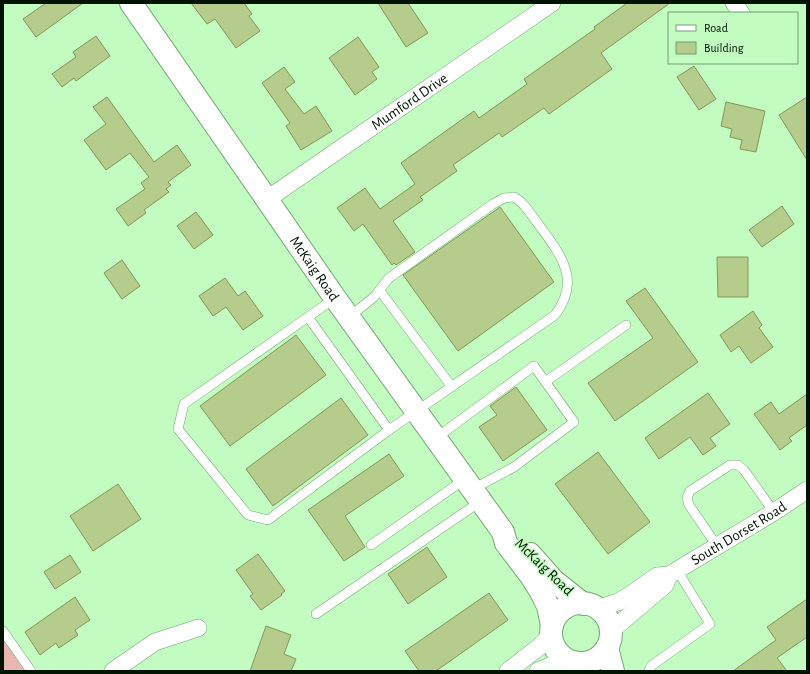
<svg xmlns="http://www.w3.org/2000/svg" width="810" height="674" viewBox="0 0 810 674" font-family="'Alegreya Sans',sans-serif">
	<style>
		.green { fill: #eab6b1 }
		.building { fill: #b5cc8d; stroke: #819854 }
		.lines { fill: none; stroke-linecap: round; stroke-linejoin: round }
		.service-casing { stroke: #72a972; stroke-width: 10 }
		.minor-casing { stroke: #72a972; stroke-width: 18 }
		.tertiary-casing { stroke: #72a972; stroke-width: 24 }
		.service { stroke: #fff; stroke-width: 9 }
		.minor { stroke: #fff; stroke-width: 17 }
		.tertiary { stroke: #fff; stroke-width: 22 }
		.labels { text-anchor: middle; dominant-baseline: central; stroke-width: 3; stroke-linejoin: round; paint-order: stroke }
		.street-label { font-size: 15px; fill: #001201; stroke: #c2fcc1 }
	</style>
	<rect width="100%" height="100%" fill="#c2fcc1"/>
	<path class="green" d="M 3,632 L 31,671 L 3,671 Z"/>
	<path class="building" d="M 46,3 L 83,3 L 36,37 L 23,19 Z
		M 191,3 L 244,3 L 252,14 L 249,16 L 260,31 L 236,48 L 215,19 L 207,24 Z
		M 378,3 L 408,3 L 428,33 L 406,47 Z
		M 627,3 L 670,3 L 601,53 L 612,69 L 549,114 L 544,108 L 502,137 L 499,133 L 453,165 L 457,171 L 420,197 L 423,200 L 393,221 L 415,252 L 396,265 L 394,263 L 392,265 L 363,224 L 354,231 L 337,208 L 365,188 L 380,209 L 415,184 L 401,163 L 474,111 L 479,118 L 527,84 L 524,79 L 595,29 L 594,27 Z
		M 96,36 L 110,56 L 76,81 L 74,78 L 62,87 L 52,74 L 76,57 L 73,52 Z
		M 358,37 L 379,67 L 372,72 L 377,79 L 355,95 L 329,58 Z
		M 694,66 L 716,99 L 699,110 L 677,77 Z
		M 284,67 L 295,82 L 285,89 L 304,114 L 316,106 L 332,131 L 301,150 L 286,126 L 290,123 L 262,83 Z
		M 107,97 L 154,162 L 177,145 L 191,165 L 168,182 L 171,185 L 166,189 L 169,192 L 144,210 L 146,213 L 128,226 L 116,209 L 145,189 L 141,183 L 149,177 L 130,153 L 106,170 L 84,140 L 106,124 L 93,107 Z
		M 807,97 L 807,160 L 779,115 Z
		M 726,102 L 765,111 L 756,152 L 740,149 L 742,140 L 730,137 L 732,129 L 721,126 Z
		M 782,206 L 794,224 L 762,247 L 749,230 Z
		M 500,207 L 554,282 L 458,351 L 403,275 Z
		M 196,212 L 213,235 L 194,249 L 177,226 Z
		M 717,257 L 748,257 L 748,297 L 718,297 Z
		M 122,260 L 140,286 L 122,299 L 104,273 Z
		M 225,278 L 238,296 L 245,291 L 263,316 L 243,330 L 226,307 L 213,316 L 199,296 Z
		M 645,288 L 698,362 L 615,421 L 588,383 L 653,338 L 626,301 Z
		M 753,311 L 762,325 L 759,328 L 773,347 L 751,363 L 739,346 L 731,352 L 720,335 Z
		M 296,335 L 326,375 L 230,446 L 200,406 Z
		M 516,387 L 547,430 L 503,461 L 479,427 L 497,415 L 490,406 Z
		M 708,393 L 730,424 L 710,438 L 716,446 L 703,455 L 690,437 L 659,459 L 645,438 Z
		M 807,394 L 807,425 L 789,438 L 792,441 L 780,450 L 754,414 L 771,402 L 779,414 Z
		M 341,398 L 368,435 L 273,506 L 246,469 Z
		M 598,452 L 650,522 L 608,554 L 555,484 Z
		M 389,454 L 404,476 L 345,516 L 365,547 L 344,561 L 308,510 Z
		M 118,484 L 141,519 L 93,551 L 70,516 Z
		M 427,547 L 447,577 L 408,604 L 388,574 Z
		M 258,554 L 285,591 L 281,594 L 282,595 L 261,610 L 250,596 L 253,594 L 236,570 Z
		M 70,555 L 81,572 L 55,589 L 44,572 Z
		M 489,593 L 508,620 L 436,671 L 419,671 L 405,651 Z
		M 75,597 L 90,620 L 75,630 L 78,635 L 59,648 L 56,643 L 40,655 L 25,632 Z
		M 807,599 L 807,637 L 777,658 L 787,671 L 733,671 L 776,640 L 767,627 Z
		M 266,626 L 291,635 L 284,654 L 296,659 L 291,671 L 250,671 Z"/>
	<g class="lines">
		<g class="service-casing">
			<path id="service" d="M 380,291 L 452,387
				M 335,298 L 184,404 L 178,429 L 248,515 L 268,520 L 389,430 L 555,315 C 582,280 560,254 539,225 C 531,215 525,203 514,197 L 504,198 L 493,204 L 389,278 L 374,297 L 349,317
				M 308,317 L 389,430
				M 545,382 L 626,325
				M 436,438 L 534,366 L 574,422 L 514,467 L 473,489
				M 371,545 L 465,479
				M 717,546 L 689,505 L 687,498 L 690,491 L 730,465 L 738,465 L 744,470 L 774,512
				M 316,614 L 481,501
				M 3,631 L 31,671
				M 649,671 L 651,666 L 710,624 L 677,570"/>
		</g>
		<g class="minor-casing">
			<g id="minor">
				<path d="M 734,3 L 741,13"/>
				<path id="s1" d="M 266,200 L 552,3"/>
				<path id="s2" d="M 599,608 L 618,602 L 627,597 L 657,576 L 669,575 L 774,512 L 807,490"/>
				<path d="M 612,630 L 665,585 L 669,575"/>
				<path d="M 113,671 L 155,642 L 198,628"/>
				<path d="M 508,671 L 539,647 L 551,635"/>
				<path d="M 538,671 L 552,665 L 568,660"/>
			</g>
		</g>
		<g class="tertiary-casing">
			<g id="tertiary">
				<path id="s3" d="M 131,3 L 335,298 L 503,532 L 506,543 L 531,576 L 541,592 L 548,606 L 552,625"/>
				<path d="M 530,554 L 554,581 L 583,604"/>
				<circle cx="581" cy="633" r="30"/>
				<path d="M 607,648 L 613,671"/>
			</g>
		</g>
		<use href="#service" class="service"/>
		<use href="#minor" class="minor"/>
		<use href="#tertiary" class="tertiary"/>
	</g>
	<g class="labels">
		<g class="street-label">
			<text stroke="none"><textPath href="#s1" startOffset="174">Mumford Drive</textPath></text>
			<text stroke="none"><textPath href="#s3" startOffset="323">McKaig Road</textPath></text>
			<text stroke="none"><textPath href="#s2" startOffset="160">South Dorset Road</textPath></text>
			<text transform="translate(544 567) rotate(44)">McKaig Road</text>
		</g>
	</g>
	<rect width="810" height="674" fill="none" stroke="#001201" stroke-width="8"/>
	<rect x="668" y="12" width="130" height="52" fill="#c2fcc1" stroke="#749e74"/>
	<rect x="676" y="25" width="20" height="6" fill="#ffffff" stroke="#749e74"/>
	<text x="704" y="32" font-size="12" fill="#001201">Road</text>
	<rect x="676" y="42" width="20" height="12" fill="#b5cc8d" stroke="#749e74"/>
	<text x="704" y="52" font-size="12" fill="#001201">Building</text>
</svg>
